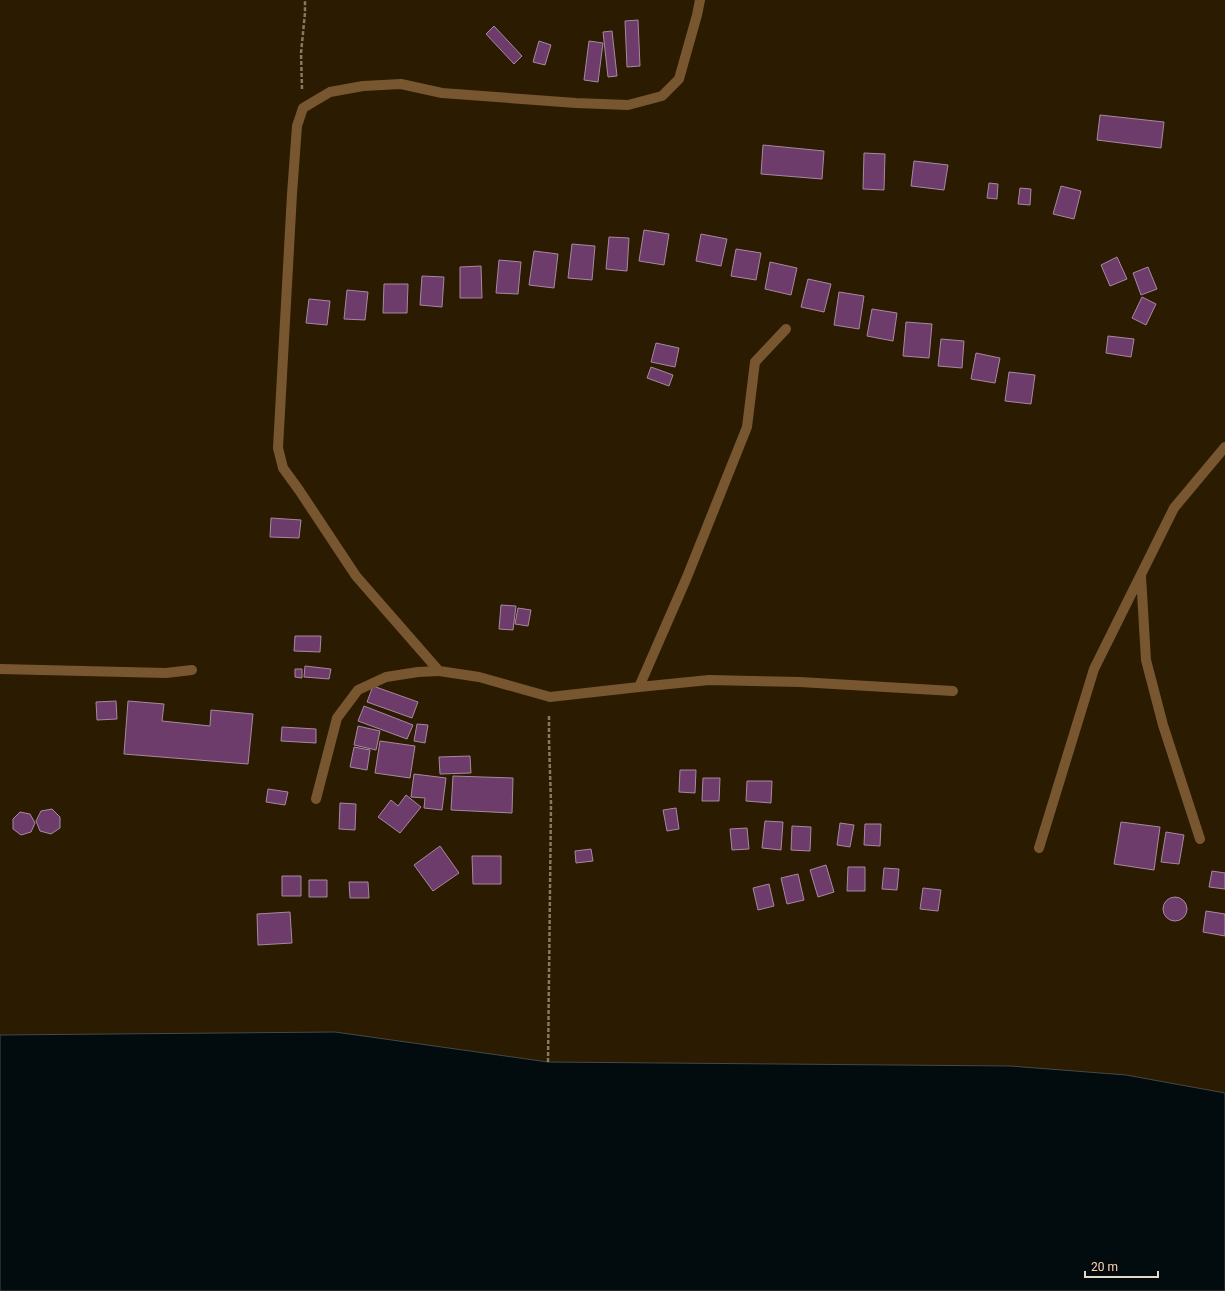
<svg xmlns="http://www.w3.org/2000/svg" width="1225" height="1291" viewBox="0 0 1225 1291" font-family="Roboto,sans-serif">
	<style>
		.water { fill: #020b0e; stroke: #464946 }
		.building { fill: #6e3c6a; stroke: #a689a2 }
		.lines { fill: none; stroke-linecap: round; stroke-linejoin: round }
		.path { stroke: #877a64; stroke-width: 2.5; stroke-dasharray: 4 2; stroke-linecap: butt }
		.lane { stroke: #785630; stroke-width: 10 }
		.street { stroke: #785630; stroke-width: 10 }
	</style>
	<rect width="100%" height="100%" fill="#2b1b00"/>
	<path class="water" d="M 335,1032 L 548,1062 L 1010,1066 L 1126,1075 L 1225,1093 L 1225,1291 L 0,1291 L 0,1035 Z"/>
	<path class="building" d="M 638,20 L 640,66 L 627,67 L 625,21 Z
		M 494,26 L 522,56 L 514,64 L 486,34 Z
		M 612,31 L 617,76 L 608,77 L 603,32 Z
		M 539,41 L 551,45 L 545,65 L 533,62 Z
		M 589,41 L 603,43 L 598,82 L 584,80 Z
		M 1100,115 L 1164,122 L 1161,148 L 1097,140 Z
		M 763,145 L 824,151 L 822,179 L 761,174 Z
		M 864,153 L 885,154 L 884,190 L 863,189 Z
		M 914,161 L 948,165 L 944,190 L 911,186 Z
		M 989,183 L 998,184 L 997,199 L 987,198 Z
		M 1061,186 L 1081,191 L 1074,219 L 1053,214 Z
		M 1020,188 L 1031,189 L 1030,205 L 1018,204 Z
		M 644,230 L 669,234 L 664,265 L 639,261 Z
		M 701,234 L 727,239 L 721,266 L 696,261 Z
		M 609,237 L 629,238 L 627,271 L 606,269 Z
		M 572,244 L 595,246 L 592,280 L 568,278 Z
		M 736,249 L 761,253 L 756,280 L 731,276 Z
		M 534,251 L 558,254 L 554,288 L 529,285 Z
		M 1117,257 L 1127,279 L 1110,286 L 1101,265 Z
		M 499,260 L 521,262 L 518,294 L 496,293 Z
		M 770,262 L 797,268 L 791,295 L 765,289 Z
		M 481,266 L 482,298 L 460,298 L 460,267 Z
		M 1148,267 L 1157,289 L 1141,295 L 1133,273 Z
		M 422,276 L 444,277 L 442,307 L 420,305 Z
		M 808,279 L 831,284 L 824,312 L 801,307 Z
		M 384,284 L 408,284 L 407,313 L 383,313 Z
		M 347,290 L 368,292 L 365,320 L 344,319 Z
		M 839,292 L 864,296 L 859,329 L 834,325 Z
		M 1142,297 L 1156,304 L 1146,325 L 1132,318 Z
		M 309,299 L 330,301 L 327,325 L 306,323 Z
		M 872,309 L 897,313 L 893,341 L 867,336 Z
		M 906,322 L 932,324 L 929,358 L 903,356 Z
		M 1108,336 L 1134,339 L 1131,357 L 1106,353 Z
		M 941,339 L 964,341 L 962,368 L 938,366 Z
		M 656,343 L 679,348 L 675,367 L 651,362 Z
		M 976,353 L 1000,358 L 995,383 L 971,379 Z
		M 651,367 L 673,375 L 669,386 L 647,378 Z
		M 1009,372 L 1035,375 L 1031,404 L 1005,401 Z
		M 271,518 L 301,520 L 299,538 L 270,537 Z
		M 501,605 L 516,606 L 513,630 L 499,629 Z
		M 518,608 L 531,610 L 528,626 L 515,624 Z
		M 295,636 L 321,636 L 320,652 L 294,651 Z
		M 305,666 L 331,669 L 329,679 L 304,677 Z
		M 295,669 L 302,669 L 302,678 L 295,677 Z
		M 373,686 L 418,702 L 412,718 L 367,702 Z
		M 116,701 L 117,719 L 97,720 L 96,702 Z
		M 128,701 L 164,704 L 162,721 L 210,726 L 211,710 L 253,714 L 248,764 L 124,754 Z
		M 364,706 L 413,725 L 407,739 L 358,721 Z
		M 417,724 L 428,725 L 425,743 L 414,741 Z
		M 358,726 L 380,731 L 376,750 L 354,745 Z
		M 282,727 L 316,729 L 316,743 L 281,741 Z
		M 380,741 L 415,746 L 410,778 L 375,773 Z
		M 354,747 L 370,750 L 367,770 L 350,767 Z
		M 470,756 L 471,773 L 440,774 L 439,757 Z
		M 680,770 L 696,770 L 695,793 L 679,792 Z
		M 414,774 L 446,778 L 442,810 L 424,808 L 425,798 L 411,797 Z
		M 453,776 L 513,778 L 512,813 L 451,810 Z
		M 703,778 L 720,778 L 719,801 L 702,801 Z
		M 747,781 L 772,781 L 771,803 L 746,801 Z
		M 268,789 L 288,792 L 285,805 L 266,802 Z
		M 406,795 L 421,807 L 400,833 L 378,817 L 391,800 L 398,806 Z
		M 340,803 L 356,804 L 355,830 L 339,829 Z
		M 676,808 L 679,829 L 667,831 L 663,810 Z
		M 52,809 L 60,817 L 60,828 L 51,834 L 40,831 L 36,821 L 41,811 Z
		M 20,812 L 30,814 L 35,823 L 31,832 L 21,835 L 13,829 L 13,819 Z
		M 765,821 L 783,822 L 781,850 L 762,848 Z
		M 1121,822 L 1160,827 L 1154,870 L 1114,864 Z
		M 840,823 L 854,825 L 850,847 L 837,845 Z
		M 865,824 L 881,824 L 880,846 L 864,845 Z
		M 792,826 L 811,827 L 810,851 L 791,850 Z
		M 747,828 L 749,849 L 732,850 L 730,829 Z
		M 1166,832 L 1184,835 L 1179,864 L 1161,862 Z
		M 440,846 L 459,873 L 433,891 L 414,865 Z
		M 591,849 L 593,861 L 576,863 L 575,851 Z
		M 472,856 L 501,856 L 501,884 L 473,884 Z
		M 826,865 L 834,892 L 818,897 L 810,870 Z
		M 848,867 L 865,867 L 865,891 L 847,891 Z
		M 884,868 L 899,869 L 897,890 L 882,889 Z
		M 1212,871 L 1225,873 L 1225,889 L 1209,887 Z
		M 798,874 L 804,900 L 787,904 L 781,878 Z
		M 282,876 L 301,876 L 301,896 L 282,896 Z
		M 309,880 L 327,880 L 327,897 L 309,897 Z
		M 349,882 L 368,882 L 369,898 L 350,898 Z
		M 769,884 L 774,906 L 758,910 L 753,888 Z
		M 923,888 L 941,890 L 938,911 L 920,909 Z
		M1163 909a12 12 0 1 1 24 0a12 12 0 1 1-24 0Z
		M 1206,911 L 1225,914 L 1225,936 L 1203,932 Z
		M 290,912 L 292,943 L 258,945 L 257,914 Z"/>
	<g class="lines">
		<path class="path" d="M 302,89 L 301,53 L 305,13 L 305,0
			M 548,1062 L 551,803 L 549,741 L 549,714"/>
		<path class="lane" d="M 700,0 L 697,15 L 679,79 L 662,96 L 628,105 L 576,103 L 442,93 L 401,84 L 363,86 L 330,92 L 303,108 L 297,126 L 292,194 L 278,448 L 283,468 L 299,490 L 356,576 L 439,671 L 479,677 L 550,697 L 639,687 L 687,577 L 747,427 L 755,362 L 786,329
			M 1141,576 L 1146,660 L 1163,725 L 1200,839
			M 0,669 L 166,673 L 192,670
			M 639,687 L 709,680 L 800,682 L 953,691
			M 1039,848 L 1094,669 L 1174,508 L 1225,447"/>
		<path class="street" d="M 316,799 L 337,718 L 358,690 L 386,677 L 418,672 L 439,671"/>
	</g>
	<path d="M1085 1271v6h73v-6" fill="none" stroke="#e5daca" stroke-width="2"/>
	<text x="1091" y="1271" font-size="12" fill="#e5daca" stroke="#0e0701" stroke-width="3" paint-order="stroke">20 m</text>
</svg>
